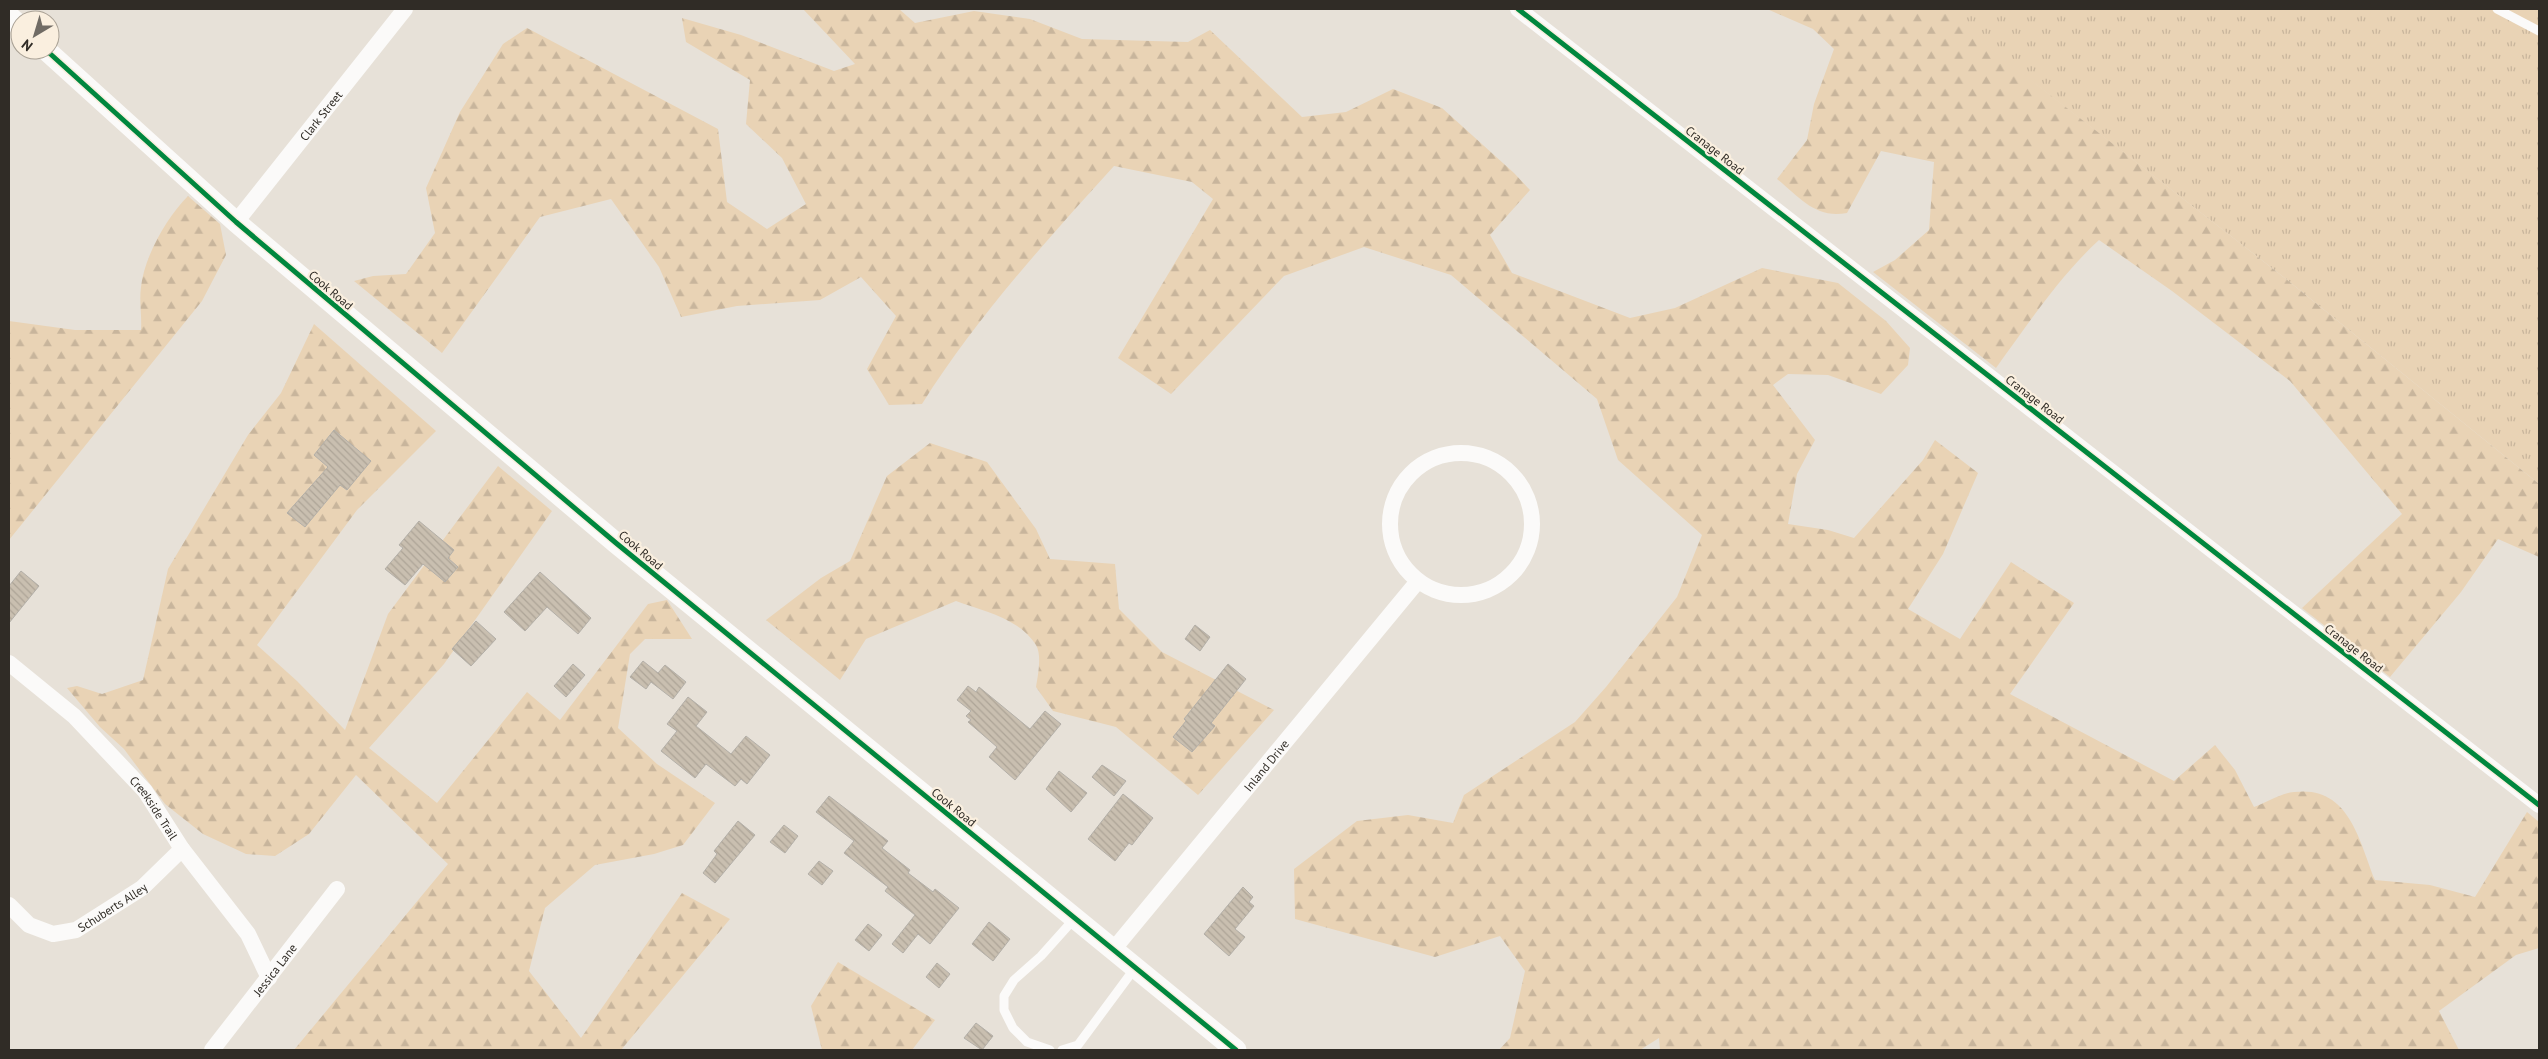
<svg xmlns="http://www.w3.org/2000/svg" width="2548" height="1059" viewBox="0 0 2548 1059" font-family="'PT Sans',sans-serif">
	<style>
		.grass { fill: url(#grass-tufts) }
		.forest { fill: url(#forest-firs) }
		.building { fill: url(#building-back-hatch); stroke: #b3afa8 }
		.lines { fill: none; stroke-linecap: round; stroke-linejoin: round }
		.service { stroke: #fbfaf9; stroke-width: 9 }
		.minor { stroke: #fbfaf9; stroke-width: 16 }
		.tertiary { stroke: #fbfaf9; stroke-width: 21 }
		.cycleway-casing { stroke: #faefdf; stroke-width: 8 }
		.cycleway { stroke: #00873e; stroke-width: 5 }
		.labels { text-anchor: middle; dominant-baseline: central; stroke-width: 4.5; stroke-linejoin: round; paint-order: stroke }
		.street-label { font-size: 12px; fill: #302c26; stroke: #faefdf }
	</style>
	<defs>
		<pattern id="grass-tufts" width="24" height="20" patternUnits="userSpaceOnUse" patternTransform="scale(1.25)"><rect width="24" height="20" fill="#e9d3b5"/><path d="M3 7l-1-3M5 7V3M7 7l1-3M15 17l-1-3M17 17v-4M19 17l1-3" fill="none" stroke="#c8b59c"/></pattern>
		<pattern id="forest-firs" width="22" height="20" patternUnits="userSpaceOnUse" patternTransform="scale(1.25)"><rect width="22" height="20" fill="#e9d3b5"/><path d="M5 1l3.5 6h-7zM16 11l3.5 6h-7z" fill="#c8b59c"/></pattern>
		<pattern id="building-back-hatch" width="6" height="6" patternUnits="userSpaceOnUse" patternTransform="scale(1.25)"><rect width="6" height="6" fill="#c9bfb0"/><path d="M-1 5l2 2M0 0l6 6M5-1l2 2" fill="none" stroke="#ada497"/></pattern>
	</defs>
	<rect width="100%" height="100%" fill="#e7e1d8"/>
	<path class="grass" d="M 1939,9 L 2539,9 L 2539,484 L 2286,279 Z"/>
	<path class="forest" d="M 803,9 L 899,9 L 915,23 L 974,11 L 1030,19 L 1082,39 L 1188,42 L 1210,30 L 1302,117 L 1346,112 L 1393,89 L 1442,108 L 1514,173 L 1530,190 L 1490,235 L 1512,273 L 1630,318 L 1675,308 L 1762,268 L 1838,283 L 1886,321 L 1910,348 L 1908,365 L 1881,394 L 1828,375 L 1788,374 L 1773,385 L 1815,440 L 1797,474 L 1788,524 L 1828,530 L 1854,538 L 1923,460 L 1935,440 L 1978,473 L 1943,554 L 1908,609 L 1960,639 L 2011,562 L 2074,603 L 2010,694 L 2174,781 L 2215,745 L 2235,770 L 2254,807 C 2266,803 2281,793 2294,792 C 2349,785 2359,840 2375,880 L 2430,885 L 2475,897 L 2527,812 L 2539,822 L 2539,948 L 2516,955 L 2439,1011 L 2459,1050 L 1660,1050 L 1659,1038 L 1640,1050 L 1499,1050 L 1510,1038 L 1525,971 L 1500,936 L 1435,957 L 1295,919 L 1294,869 L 1357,821 L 1408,815 L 1453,823 L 1464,795 L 1575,722 L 1606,687 L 1677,597 L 1702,535 L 1618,460 L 1597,399 L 1451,275 L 1364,247 L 1284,276 L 1171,394 L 1118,358 L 1213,199 L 1192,182 L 1114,166 C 1046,241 976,318 922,404 L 889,405 L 867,369 L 896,316 L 861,277 L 820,300 L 737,306 L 681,317 L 659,267 L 611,199 L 540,217 L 442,353 L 354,281 L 373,276 L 406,274 L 435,233 L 426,188 L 460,112 L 503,44 L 527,28 L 718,129 L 727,202 L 767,229 L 806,204 L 782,158 L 746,124 L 750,80 L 686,42 L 682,18 L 741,35 L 834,71 L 855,64 Z
		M 1767,9 L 1940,9 L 2286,279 L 2539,484 L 2539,557 L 2498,539 L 2461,592 L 2390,677 L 2302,608 L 2402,514 L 2290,381 L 2172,291 L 2099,240 C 2059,277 2028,324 1996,368 L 1873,272 L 1895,260 L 1929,230 L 1934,162 L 1881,151 L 1847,213 C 1816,219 1800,198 1777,179 L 1807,140 L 1814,104 L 1834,49 L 1813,29 Z
		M 188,196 L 220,224 L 226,255 L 202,301 L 9,540 L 9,321 L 75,330 L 141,330 C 142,316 139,301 141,287 C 144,257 167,217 188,196 Z
		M 314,324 L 436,431 L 357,510 L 257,645 L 297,681 L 345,730 L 388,614 L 498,466 L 552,511 L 444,664 L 369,748 L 437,803 L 527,692 L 560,720 L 648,604 L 667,600 L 692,639 L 645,639 L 630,654 L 618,728 L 657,764 L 715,803 L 683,845 L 654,854 L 595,865 L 545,908 L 529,971 L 581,1038 L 682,893 L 730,919 L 621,1050 L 294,1050 L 448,864 L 356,775 L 309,834 L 275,856 L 246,854 L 203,834 L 165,804 L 124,749 L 100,727 L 67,688 L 77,686 L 102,694 L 143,680 L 168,569 L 248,435 L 281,393 Z
		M 930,443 L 987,462 L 1036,529 L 1050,559 L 1115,564 L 1119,609 L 1162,652 L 1274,710 L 1198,795 L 1116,727 L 1053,711 L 1036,687 C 1038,675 1042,655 1036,645 C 1019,618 983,611 956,601 L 866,639 L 840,680 L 766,620 L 821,578 L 850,561 L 887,476 Z
		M 838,962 L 935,1020 L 912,1050 L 822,1050 L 811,1006 Z"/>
	<path class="building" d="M 334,430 L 371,461 L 347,490 L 340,485 L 305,527 L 287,513 L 328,467 L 314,455 Z
		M 419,521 L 454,550 L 448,558 L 458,567 L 445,582 L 423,564 L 405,585 L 385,569 L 403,548 L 399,545 Z
		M 21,571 L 39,586 L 9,623 L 9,586 Z
		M 540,572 L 591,618 L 578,634 L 547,607 L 525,631 L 504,612 Z
		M 476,621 L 496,639 L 471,666 L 452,649 Z
		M 1195,625 L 1210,637 L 1200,651 L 1185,639 Z
		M 643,661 L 658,673 L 665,665 L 686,682 L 673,699 L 651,682 L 646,689 L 630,677 Z
		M 573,664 L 585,675 L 566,697 L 554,686 Z
		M 1228,664 L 1246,679 L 1211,723 L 1215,726 L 1192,752 L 1173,737 L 1186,721 L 1184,719 Z
		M 968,686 L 976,692 L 979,687 L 1030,729 L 1045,711 L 1061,724 L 1015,780 L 989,757 L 997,747 L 968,722 L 971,720 L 966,716 L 971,711 L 957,700 Z
		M 688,697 L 707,712 L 696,726 L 731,754 L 746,736 L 770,755 L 747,784 L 741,779 L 735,786 L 706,764 L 695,778 L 661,751 L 677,731 L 667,724 Z
		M 1102,765 L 1126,781 L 1114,796 L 1092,777 Z
		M 1059,771 L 1087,793 L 1071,812 L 1046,789 Z
		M 1123,794 L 1153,818 L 1132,845 L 1129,843 L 1115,861 L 1088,839 Z
		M 829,796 L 888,841 L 882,848 L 910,870 L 908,873 L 933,892 L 935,889 L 959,908 L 930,944 L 918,934 L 903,953 L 892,944 L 915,915 L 885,891 L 888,887 L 844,853 L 854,841 L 816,812 Z
		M 738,821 L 755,835 L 715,883 L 703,873 L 717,854 L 714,851 Z
		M 784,825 L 798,836 L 785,853 L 770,842 Z
		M 819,861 L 833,871 L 822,885 L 808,874 Z
		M 1243,887 L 1253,897 L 1249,902 L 1254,906 L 1235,929 L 1245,937 L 1229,956 L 1204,934 Z
		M 989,922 L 1010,939 L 993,961 L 972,944 Z
		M 868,924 L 882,935 L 869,951 L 855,940 Z
		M 937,963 L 950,974 L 939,988 L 926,977 Z
		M 976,1023 L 993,1036 L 982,1050 L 964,1038 Z"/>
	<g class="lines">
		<path class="service" d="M 2497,9 L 2539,31
			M 1050,1050 L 1027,1042 L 1013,1028 L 1004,1010 L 1004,996 L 1014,980 L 1041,956 L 1075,918
			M 1062,1050 L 1078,1045 L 1135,968"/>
		<g class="minor">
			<path d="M 1518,9 L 2539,805"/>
			<path id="s1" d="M 236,222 L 405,9"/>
			<circle cx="1461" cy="524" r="71"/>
			<path id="s2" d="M 9,663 L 74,716 L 145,791 L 182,849 L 248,934 L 269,978"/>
			<path id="s3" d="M 9,905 L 29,925 L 53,934 L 76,930 L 142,888 L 182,849"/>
			<path id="s4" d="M 1113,950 L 1418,581"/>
			<path id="s5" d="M 212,1050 L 337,889"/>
		</g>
		<path class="tertiary" d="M 9,16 L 20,26
			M 46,50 L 236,222 L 616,543 L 1236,1050"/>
		<g class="cycleway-casing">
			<path id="cycleway" d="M 1518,9 L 2539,805
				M 46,50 L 236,222 L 616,543 L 1236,1050"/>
		</g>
		<use href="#cycleway" class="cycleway"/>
	</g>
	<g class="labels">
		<g class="street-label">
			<text stroke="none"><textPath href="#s1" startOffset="136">Clark Street</textPath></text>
			<text transform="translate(1715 150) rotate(38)">Cranage Road</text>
			<text transform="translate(331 290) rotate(40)">Cook Road</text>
			<text transform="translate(2035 399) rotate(38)">Cranage Road</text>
			<text transform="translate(641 550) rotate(40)">Cook Road</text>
			<text transform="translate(2354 648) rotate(38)">Cranage Road</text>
			<text stroke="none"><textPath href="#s4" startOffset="240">Inland Drive</textPath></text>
			<text transform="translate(954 807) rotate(39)">Cook Road</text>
			<text stroke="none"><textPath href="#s2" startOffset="206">Creekside Trail</textPath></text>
			<text stroke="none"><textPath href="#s3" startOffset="120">Schuberts Alley</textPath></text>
			<text stroke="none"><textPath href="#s5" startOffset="102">Jessica Lane</textPath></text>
		</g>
	</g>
	<rect width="2548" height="1059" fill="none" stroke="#302c26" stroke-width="20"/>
	<g transform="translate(35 35) rotate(218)"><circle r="24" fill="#faefdf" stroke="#a9a195"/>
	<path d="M0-4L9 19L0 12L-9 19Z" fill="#706b64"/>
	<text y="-8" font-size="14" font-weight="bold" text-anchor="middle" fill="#302c26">N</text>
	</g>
</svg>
